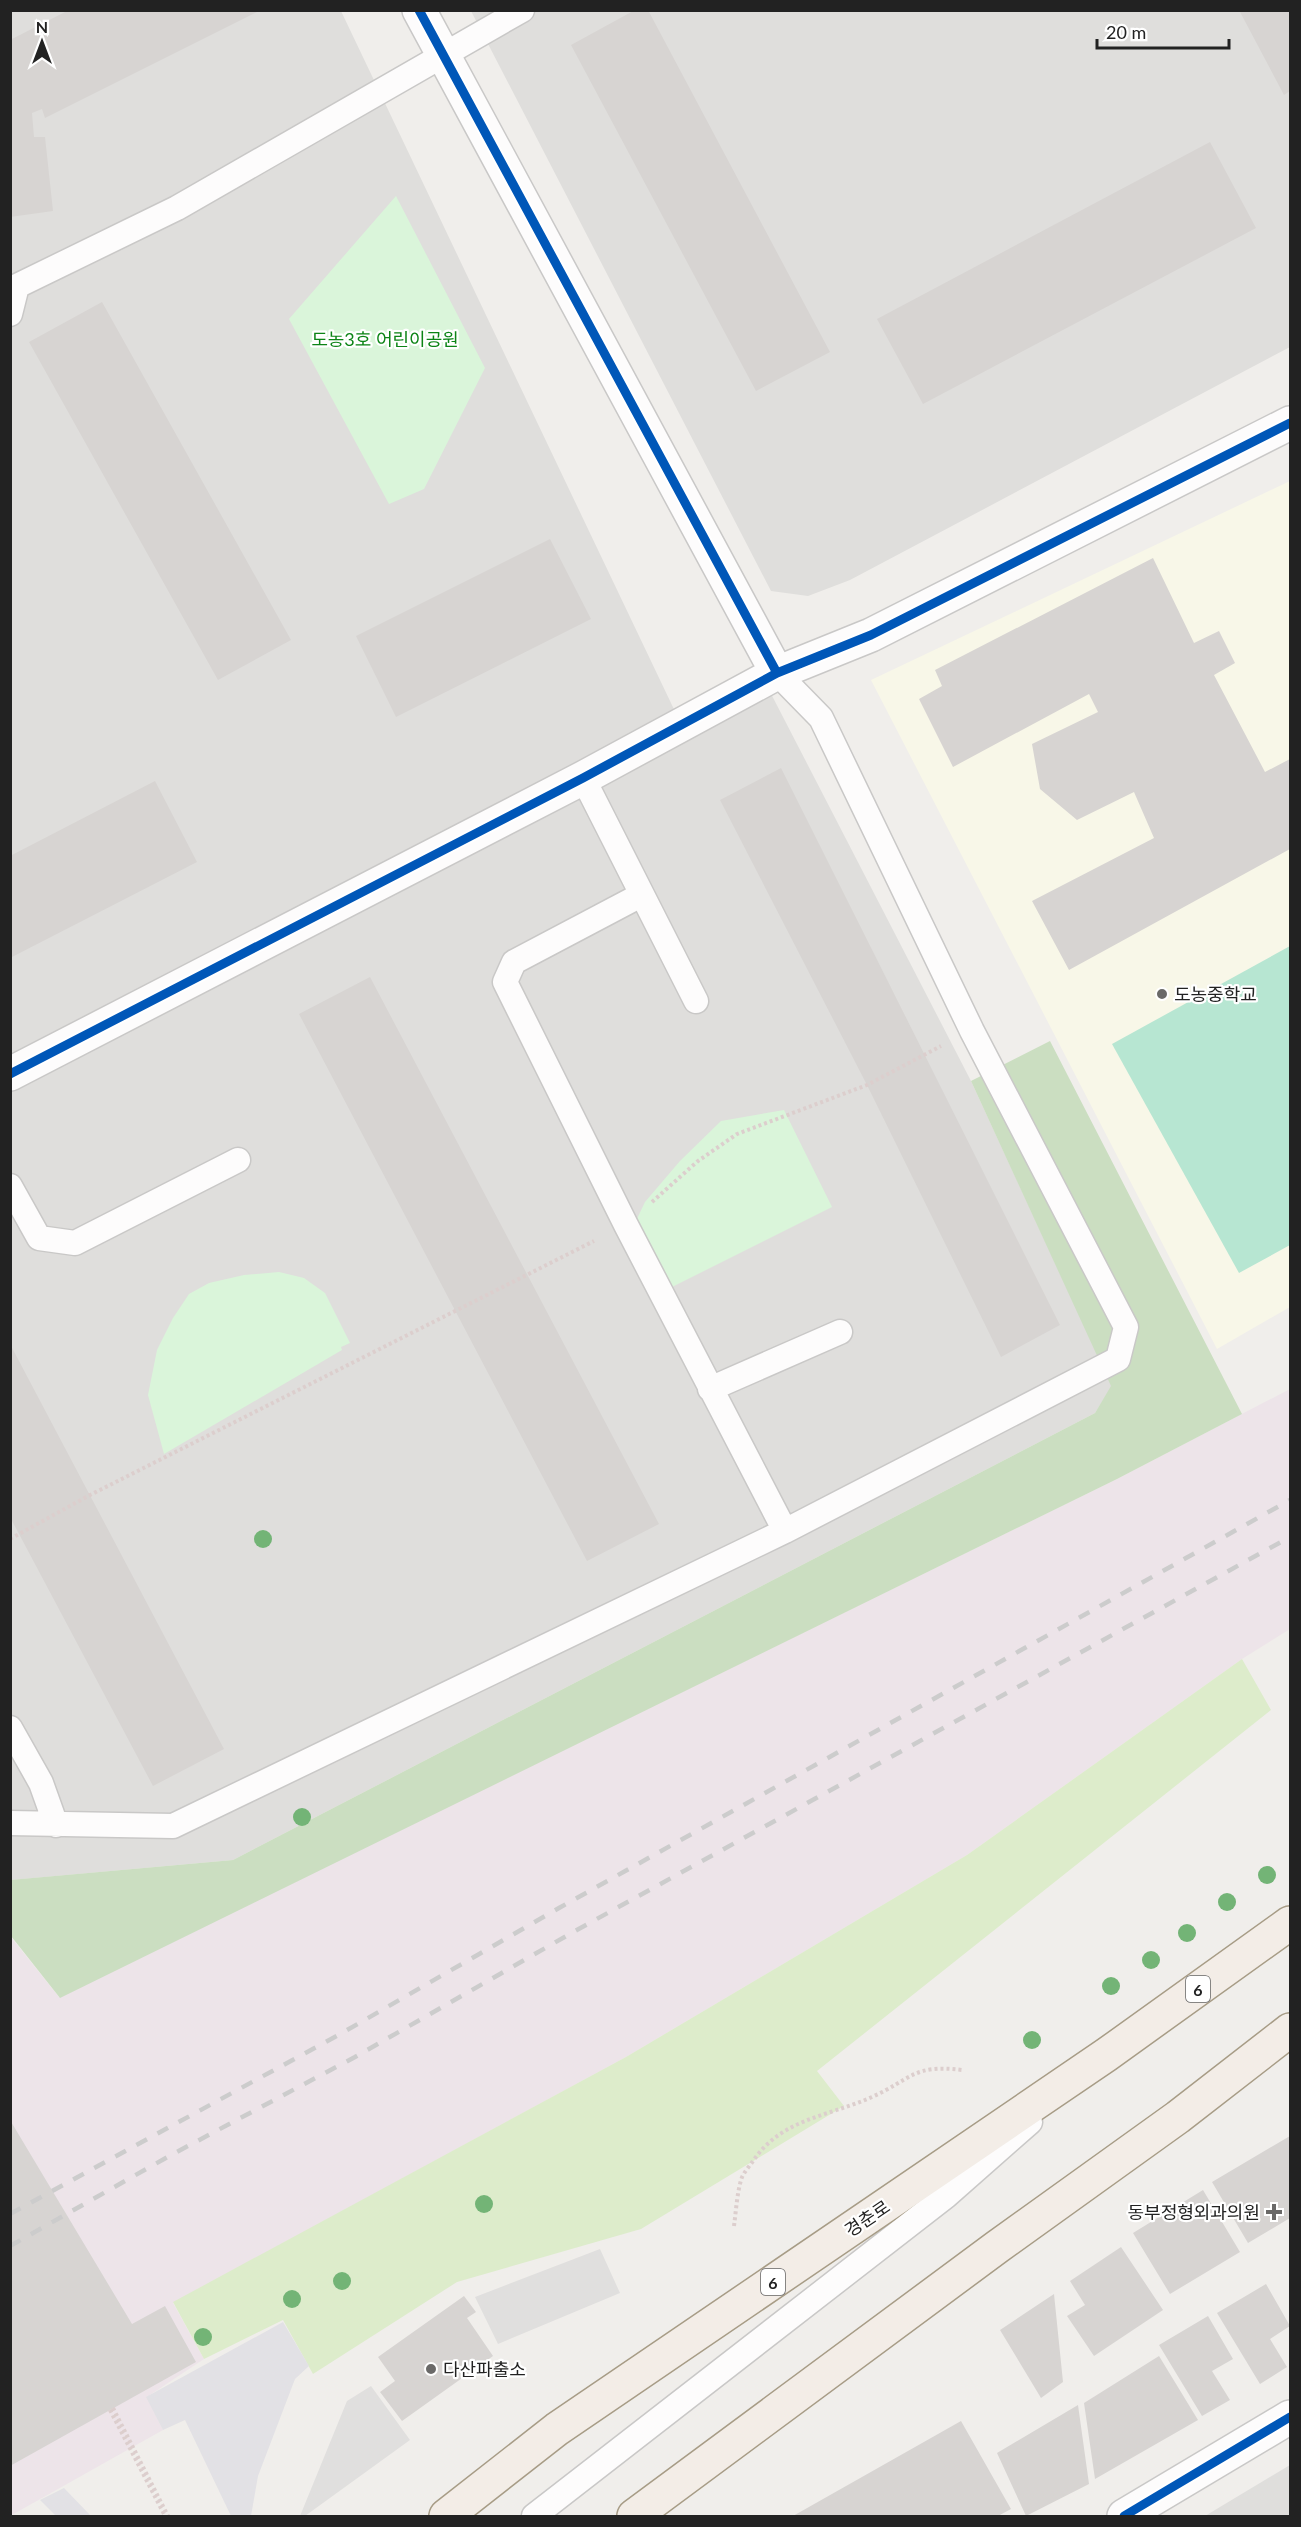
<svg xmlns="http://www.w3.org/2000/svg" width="1301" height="2527" viewBox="0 0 1301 2527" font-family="Lato,'Noto Sans KR',sans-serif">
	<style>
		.residential { fill: #dfdedc }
		.industrial { fill: #ede4e9 }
		.education { fill: #f8f7e8 }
		.grass { fill: #ddeccb }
		.forest { fill: #cbdec1 }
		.park { fill: #daf5da }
		.pitch { fill: #b7e6d2 }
		.parking { fill: #e0dfde }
		.plaza { fill: #e2e1e5 }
		.building { fill: #d7d4d2 }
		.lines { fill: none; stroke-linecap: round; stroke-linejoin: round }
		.service-casing { stroke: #c9c8c7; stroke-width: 27 }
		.minor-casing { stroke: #c9c8c7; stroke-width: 36 }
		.primary-casing { stroke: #a79c86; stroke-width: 36 }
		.path { stroke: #dccecd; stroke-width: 4; stroke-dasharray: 3 3; stroke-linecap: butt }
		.service { stroke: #fdfcfc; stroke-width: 24 }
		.minor { stroke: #fdfcfc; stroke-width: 33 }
		.primary { stroke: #f3ede7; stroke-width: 33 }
		.rail { stroke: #ccc; stroke-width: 4.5; stroke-dasharray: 12 12; stroke-linecap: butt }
		.cycleway-casing { stroke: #fff; stroke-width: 13 }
		.cycleway { stroke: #0057b8; stroke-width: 9 }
		.tree { fill: #73b476 }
		.poi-dot { fill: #6a6968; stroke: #fff; stroke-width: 2 }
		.labels { text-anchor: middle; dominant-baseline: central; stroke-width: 4.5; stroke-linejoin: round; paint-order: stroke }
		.shield { fill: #fff; stroke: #646464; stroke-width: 1.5 }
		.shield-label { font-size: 16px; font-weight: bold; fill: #222 }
		.park-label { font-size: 18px; fill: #0c8416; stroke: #fff }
		.poi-label { font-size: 18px; fill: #222; stroke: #fff; text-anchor: start }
		.street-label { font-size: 18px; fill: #222; stroke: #fff }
	</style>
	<rect width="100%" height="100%" fill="#f0eeeb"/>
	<path class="residential" d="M 11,11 L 341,11 L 681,724 L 767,686 L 971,1081 L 1112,1386 L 1095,1413 L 233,1860 L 11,1880 Z
		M 471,11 L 1290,11 L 1290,347 L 850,580 L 808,596 L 771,591 Z
		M 1290,2465 L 1290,2516 L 1205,2516 Z"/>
	<path class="industrial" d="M 1290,1389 L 1290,1629 L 1242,1659 L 967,1855 L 626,2057 L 173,2303 L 204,2359 L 147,2397 L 163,2430 L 10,2516 L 10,1936 L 59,1997 L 1117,1479 Z"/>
	<path class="education" d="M 1290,481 L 1290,1307 L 1217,1349 L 871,680 Z"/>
	<path class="grass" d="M 1242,1659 L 1271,1710 L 817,2071 L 844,2106 L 641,2229 L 457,2282 L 313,2374 L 283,2320 L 204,2359 L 173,2302 L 626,2057 L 967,1855 Z"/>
	<path class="forest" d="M 1050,1041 L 1242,1414 L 1117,1479 L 60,1998 L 11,1936 L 10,1880 L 233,1860 L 1095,1413 L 1111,1386 L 971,1081 Z"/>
	<path class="park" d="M 396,196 L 485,368 L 424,489 L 389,504 L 289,319 Z
		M 784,1110 L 832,1207 L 664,1291 L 634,1225 L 645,1202 L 680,1161 L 721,1121 Z
		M 279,1272 L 304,1278 L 325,1293 L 350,1343 L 341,1347 L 342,1350 L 164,1454 L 148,1395 L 157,1350 L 173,1318 L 189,1294 L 209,1283 L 244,1275 Z"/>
	<path class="pitch" d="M 1290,946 L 1290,1245 L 1239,1273 L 1112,1044 Z"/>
	<path class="parking" d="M 600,2249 L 620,2293 L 498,2344 L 475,2297 Z
		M 371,2386 L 410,2440 L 305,2516 L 300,2516 L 347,2401 Z"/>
	<path class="plaza" d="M 283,2322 L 309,2366 L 295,2379 L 258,2476 L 251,2516 L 231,2516 L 185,2420 L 163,2430 L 146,2397 Z
		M 64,2488 L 91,2516 L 56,2516 L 40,2500 Z"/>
	<path class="building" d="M 69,10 L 261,10 L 45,118 L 42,109 L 32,113 L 34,137 L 45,137 L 53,211 L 10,217 L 10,40 Z
		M 635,10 L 648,10 L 830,352 L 756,391 L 571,45 Z
		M 1239,10 L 1290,10 L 1290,91 L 1284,95 Z
		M 1210,142 L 1256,228 L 923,404 L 877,319 Z
		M 102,302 L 291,640 L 218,680 L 29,342 Z
		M 550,539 L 591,619 L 396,717 L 356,636 Z
		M 1153,558 L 1194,643 L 1219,631 L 1235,663 L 1214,675 L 1265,772 L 1290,759 L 1290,849 L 1069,970 L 1032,901 L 1154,838 L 1134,792 L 1077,820 L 1040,789 L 1032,744 L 1098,712 L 1089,694 L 953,767 L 919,699 L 942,686 L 935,670 Z
		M 781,768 L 1060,1325 L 1001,1357 L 867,1085 L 720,800 Z
		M 155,781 L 197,862 L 10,958 L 10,856 Z
		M 370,977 L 659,1524 L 587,1561 L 299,1014 Z
		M 10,1344 L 224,1749 L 153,1786 L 10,1517 Z
		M 10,2120 L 132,2324 L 165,2306 L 196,2362 L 10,2466 Z
		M 1290,2136 L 1290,2218 L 1248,2243 L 1212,2182 Z
		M 1203,2190 L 1240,2252 L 1170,2294 L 1133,2233 Z
		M 1121,2247 L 1163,2310 L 1094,2356 L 1067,2316 L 1085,2305 L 1070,2281 Z
		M 1266,2284 L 1290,2326 L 1270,2339 L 1287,2367 L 1260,2384 L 1217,2313 Z
		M 1054,2294 L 1063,2382 L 1041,2398 L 1000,2330 Z
		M 464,2296 L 476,2312 L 467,2318 L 493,2356 L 402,2421 L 380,2392 L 395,2381 L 378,2357 Z
		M 1208,2316 L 1233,2359 L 1212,2371 L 1230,2400 L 1202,2416 L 1159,2345 Z
		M 1159,2356 L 1198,2420 L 1095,2479 L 1084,2403 Z
		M 1078,2405 L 1089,2484 L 1026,2516 L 997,2453 Z
		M 961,2421 L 1011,2509 L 998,2516 L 793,2516 Z"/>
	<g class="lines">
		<g class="service-casing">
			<path id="service" d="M 10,314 L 17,286 L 177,208 L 522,10
				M 583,778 L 696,1001
				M 641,895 L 514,962 L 505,982 L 626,1225 L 785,1531
				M 10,1186 L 39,1238 L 75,1243 L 238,1160
				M 710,1389 L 840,1332
				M 10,1728 L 41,1783 L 56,1825
				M 10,1823 L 173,1826 L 785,1531 L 1118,1359 L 1126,1327 L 972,1031 L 821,718 L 777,673
				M 534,2516 L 946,2196 L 1030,2122"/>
		</g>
		<g class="minor-casing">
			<path id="minor" d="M 419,10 L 777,673
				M 10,1074 L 583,778 L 777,673 L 871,635 L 1290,423
				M 1124,2516 L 1290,2417"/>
		</g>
		<g class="primary-casing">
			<path id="primary" d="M 446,2516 L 557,2429 L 1106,2055 L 1290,1923
				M 634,2516 L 997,2247 L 1178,2117 L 1290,2030"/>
		</g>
		<path class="path" d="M 652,1202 L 698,1161 L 737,1134 L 867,1085 L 941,1046
			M 10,1539 L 90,1495 L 594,1241
			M 734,2226 C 736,2211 737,2194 741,2180 C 743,2173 749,2167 753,2161 C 782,2118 830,2116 872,2097 C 912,2079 913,2064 962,2070
			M 113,2408 L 168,2516
			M 110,2410 L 165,2516"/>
		<use href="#service" class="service"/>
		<use href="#minor" class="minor"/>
		<use href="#primary" class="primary"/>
		<path class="rail" d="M 10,2214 L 342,2033 L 559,1908 L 1290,1500
			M 10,2246 L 171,2155 L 355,2057 L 575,1931 L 1290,1537"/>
		<g class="cycleway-casing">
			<path id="cycleway" d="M 419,10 L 777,673
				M 10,1074 L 583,778 L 777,673 L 871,635 L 1290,423
				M 1124,2516 L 1290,2417"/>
		</g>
		<use href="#cycleway" class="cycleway"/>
	</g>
	<g class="tree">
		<circle cx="263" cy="1539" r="9"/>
		<circle cx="302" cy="1817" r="9"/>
		<circle cx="1267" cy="1875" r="9"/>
		<circle cx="1227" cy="1902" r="9"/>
		<circle cx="1187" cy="1933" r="9"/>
		<circle cx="1151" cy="1960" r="9"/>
		<circle cx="1111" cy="1986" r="9"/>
		<circle cx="1032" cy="2040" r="9"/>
		<circle cx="484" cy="2204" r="9"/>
		<circle cx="342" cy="2281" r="9"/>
		<circle cx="292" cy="2299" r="9"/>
		<circle cx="203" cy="2337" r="9"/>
	</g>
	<g class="poi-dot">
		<circle cx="1162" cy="994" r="6"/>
		<path d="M1271 2203h6v6h6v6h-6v6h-6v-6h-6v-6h6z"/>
		<circle cx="431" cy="2369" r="6"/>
	</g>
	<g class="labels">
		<g class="shield">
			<rect x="1186" y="1976" width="24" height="26" rx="4.5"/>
			<rect x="761" y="2269" width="24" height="26" rx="4.5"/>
		</g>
		<g class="shield-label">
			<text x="1198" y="1989">6</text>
			<text x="773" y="2282">6</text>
		</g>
		<g class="park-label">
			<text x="385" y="339">도농3호 어린이공원</text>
		</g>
		<g class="poi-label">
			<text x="1174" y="994">도농중학교</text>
			<text x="1260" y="2212" text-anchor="end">동부정형외과의원</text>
			<text x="443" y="2369">다산파출소</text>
		</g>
		<g class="street-label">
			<text transform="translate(867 2218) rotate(-34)">경춘로</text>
		</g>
	</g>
	<rect width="1301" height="2527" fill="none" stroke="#222222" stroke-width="24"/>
	<g transform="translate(42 42)" stroke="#ffffff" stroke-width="4.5" paint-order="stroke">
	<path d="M0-4.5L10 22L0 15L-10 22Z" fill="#222222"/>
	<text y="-9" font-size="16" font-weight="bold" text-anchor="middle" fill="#222222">N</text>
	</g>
	<path d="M1097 39v9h132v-9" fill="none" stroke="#222222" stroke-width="3"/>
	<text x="1106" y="39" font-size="18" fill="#222222" stroke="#ffffff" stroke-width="4.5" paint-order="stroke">20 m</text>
</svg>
